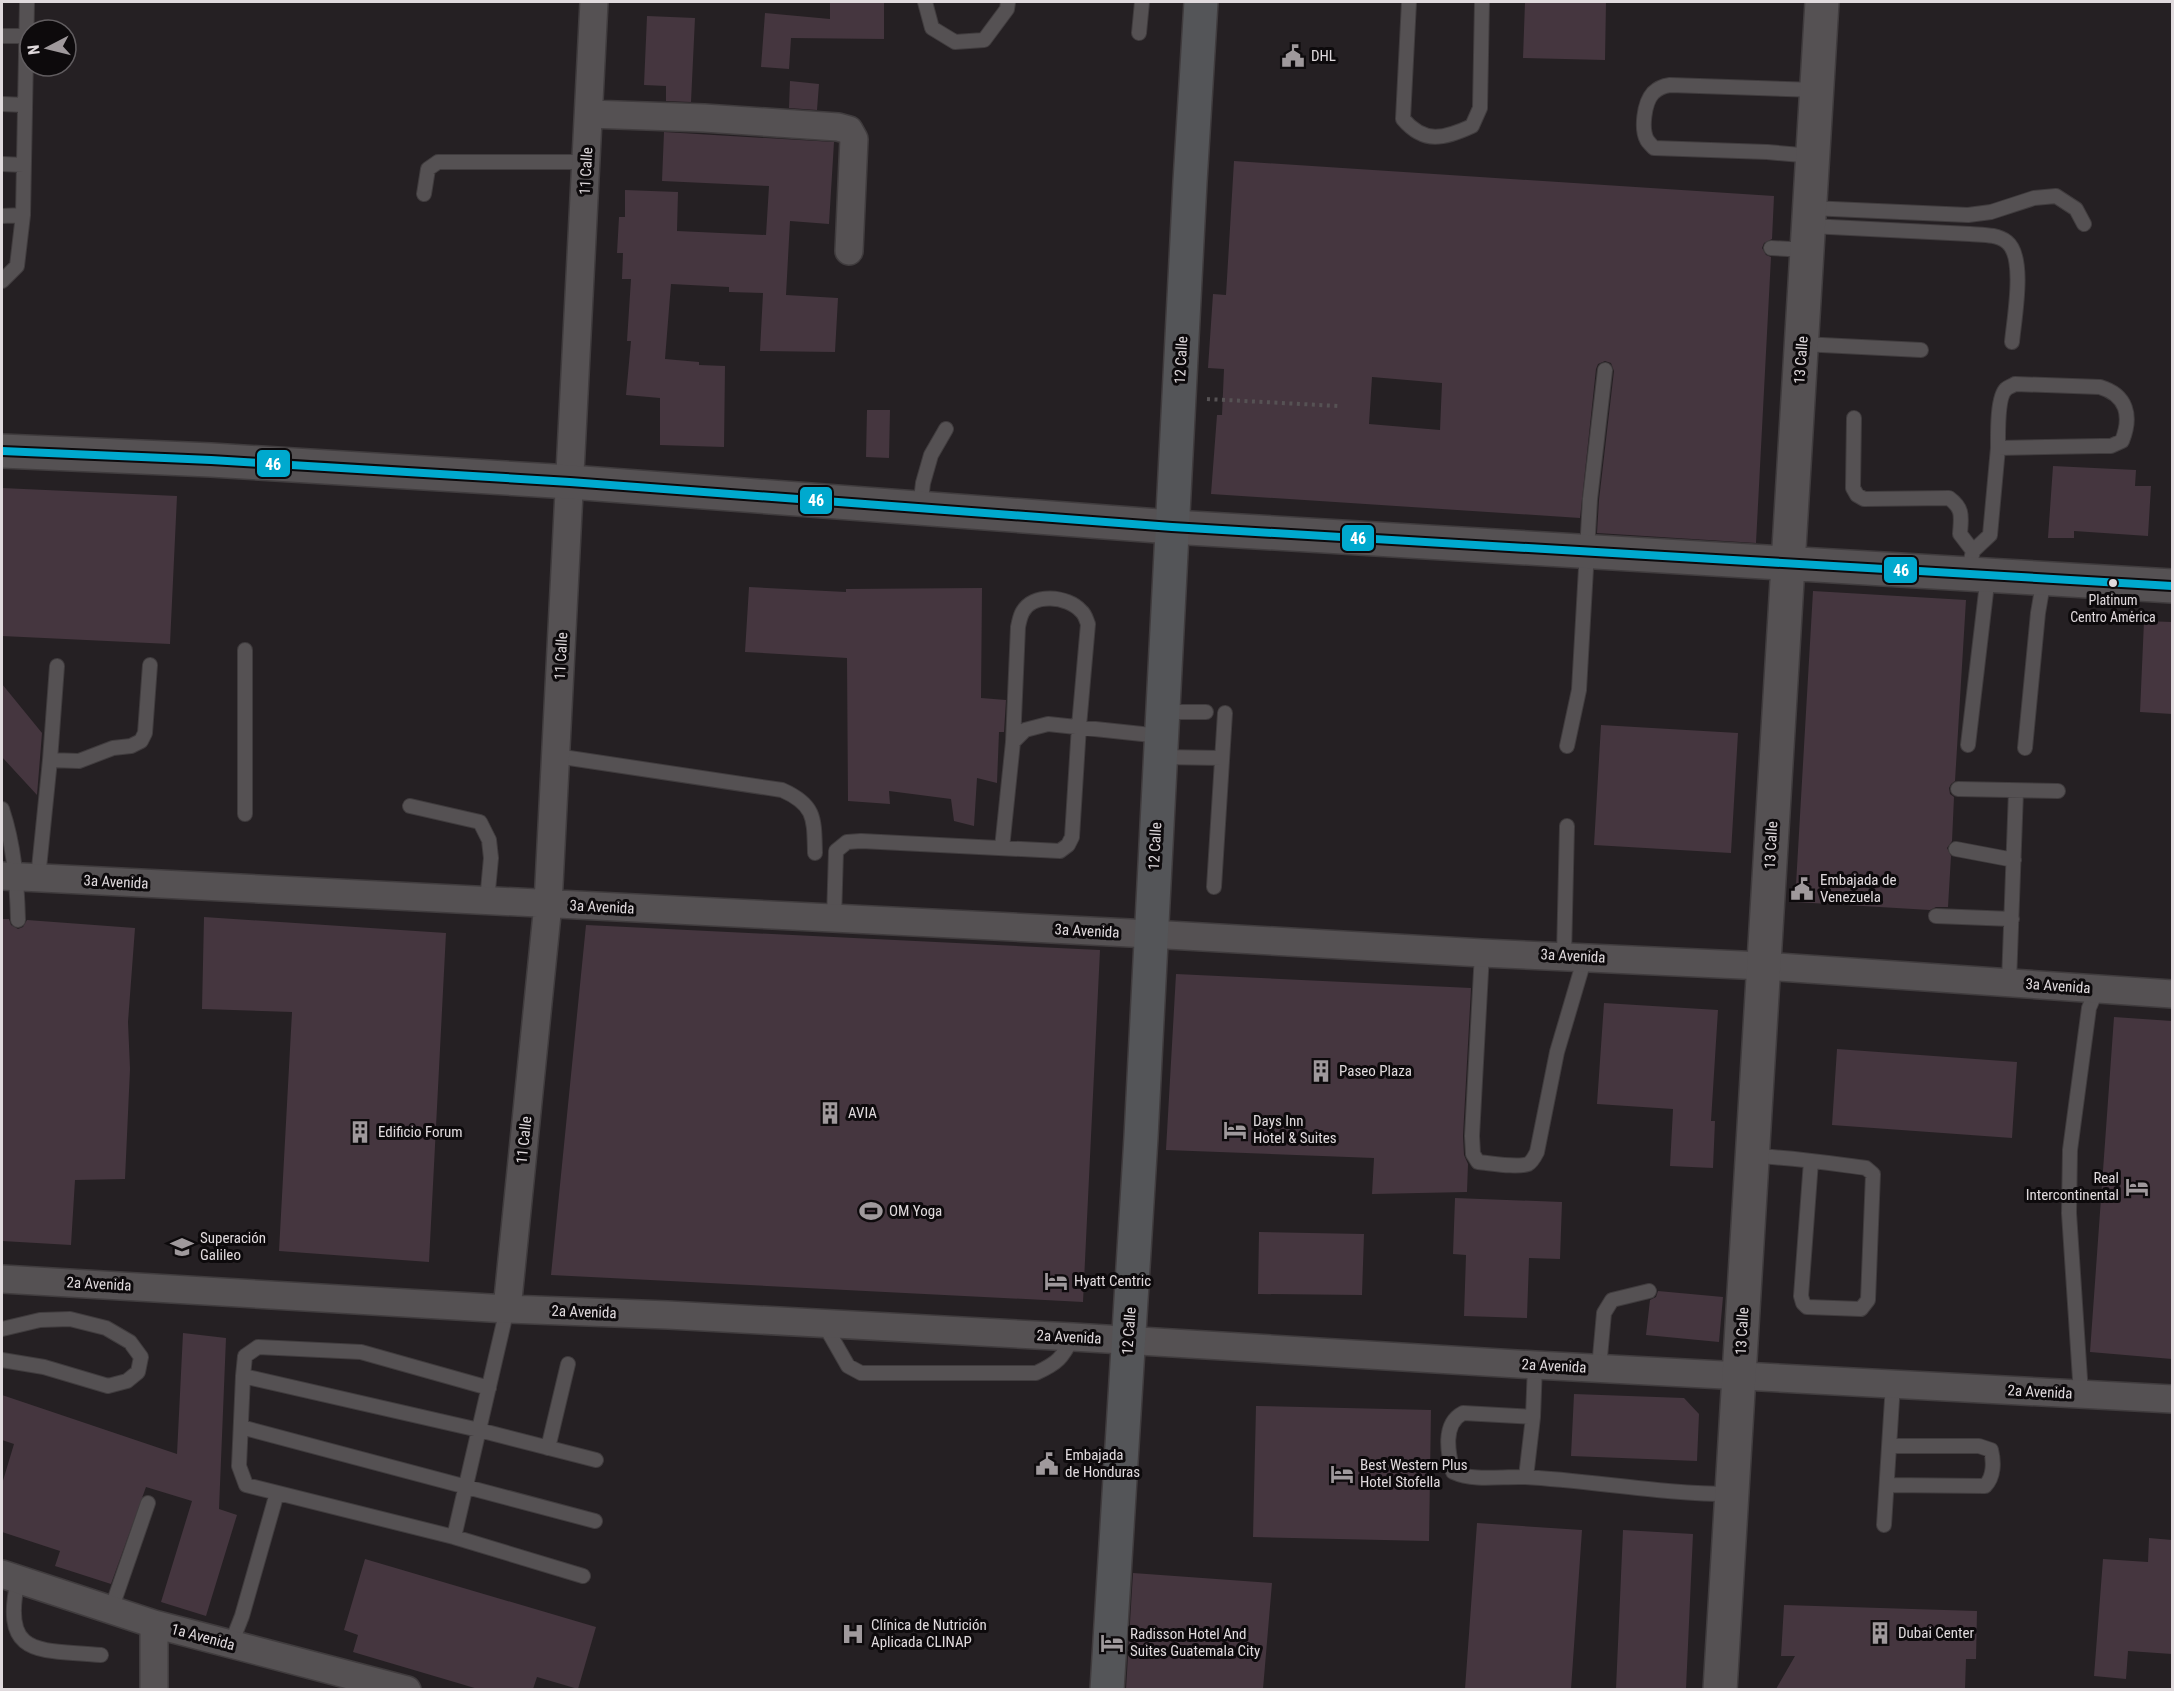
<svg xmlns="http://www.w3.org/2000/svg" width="2174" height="1691" viewBox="0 0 2174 1691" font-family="'Roboto Condensed',sans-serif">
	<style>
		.building { fill: #45363f; fill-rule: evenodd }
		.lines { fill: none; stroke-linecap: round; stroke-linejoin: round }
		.service-casing { stroke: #403c3e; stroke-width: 16 }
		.minor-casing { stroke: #403c3e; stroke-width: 30 }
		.tertiary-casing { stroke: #403c3e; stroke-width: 36 }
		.secondary-casing { stroke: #403c3e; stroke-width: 36 }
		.path { stroke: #565254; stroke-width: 4; stroke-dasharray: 3 4.5; stroke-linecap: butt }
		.service { stroke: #555153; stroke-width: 14 }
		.minor { stroke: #555153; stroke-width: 27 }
		.tertiary { stroke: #555153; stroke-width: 33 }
		.secondary { stroke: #545558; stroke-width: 33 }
		.bus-1-casing { stroke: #0d0a0c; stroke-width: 12 }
		.bus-1 { stroke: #00a9ce; stroke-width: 8 }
		.bus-dot { fill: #e0dadd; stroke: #0d0a0c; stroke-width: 2 }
		.labels { text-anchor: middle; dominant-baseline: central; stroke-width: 6; stroke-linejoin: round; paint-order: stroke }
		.bus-label { font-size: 14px; fill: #e0dadd; stroke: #0d0a0c }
		.poi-label { font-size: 15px; fill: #e0dadd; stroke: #0d0a0c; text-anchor: start }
		.street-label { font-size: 15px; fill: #e0dadd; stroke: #0d0a0c }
		.line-badge { stroke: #0d0a0c; stroke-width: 2 }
		.badge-label { font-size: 16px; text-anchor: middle; font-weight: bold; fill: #fff }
	</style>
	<rect width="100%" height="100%" fill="#252023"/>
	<path class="building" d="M 830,2 L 884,2 L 884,39 L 791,38 L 789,69 L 761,67 L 765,13 L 830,19 Z
		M 1525,2 L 1606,2 L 1605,60 L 1523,58 Z
		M 647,16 L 695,18 L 691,102 L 666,101 L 666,86 L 644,85 Z
		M 790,81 L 819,84 L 817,110 L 789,108 Z
		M 664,132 L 834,142 L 829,224 L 790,221 L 786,295 L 838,298 L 835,352 L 760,351 L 763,293 L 729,292 L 729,287 L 671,284 L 665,359 L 699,362 L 699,365 L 725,366 L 724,447 L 660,445 L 660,398 L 626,395 L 631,341 L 627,341 L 631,279 L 622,279 L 623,253 L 617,253 L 619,217 L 625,217 L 625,190 L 678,192 L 677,231 L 766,235 L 769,186 L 662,181 Z
		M 1234,161 L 1774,196 L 1772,239 L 1764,243 L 1762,248 L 1766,255 L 1771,257 L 1756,543 L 1597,533 L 1599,500 L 1614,371 L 1611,363 L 1605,361 L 1598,364 L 1596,369 L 1580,518 L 1211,494 L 1217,415 L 1222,415 L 1224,369 L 1208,368 L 1213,294 L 1226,295 ZM 1372,377 L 1442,383 L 1440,430 L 1369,424 Z
		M 867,410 L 890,410 L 889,458 L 866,457 Z
		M 2053,466 L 2136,470 L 2135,486 L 2151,486 L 2148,536 L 2074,531 L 2074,538 L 2048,538 Z
		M 2,488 L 177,496 L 170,644 L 2,636 Z
		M 749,587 L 846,592 L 846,589 L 982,588 L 981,698 L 1006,700 L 1004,732 L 999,732 L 997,783 L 977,778 L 974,826 L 954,821 L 951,799 L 889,791 L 890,804 L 848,801 L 847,658 L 745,652 Z
		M 1813,591 L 1966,600 L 1955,781 L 1951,784 L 1949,788 L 1950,794 L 1954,797 L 1952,841 L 1947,848 L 1951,856 L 1948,907 L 1936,907 L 1930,910 L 1795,902 Z
		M 2144,621 L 2172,622 L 2172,714 L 2140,712 Z
		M 2,684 L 42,733 L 37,795 L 2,757 Z
		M 1601,725 L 1738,733 L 1731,853 L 1594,845 Z
		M 204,917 L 446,933 L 429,1262 L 279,1251 L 292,1012 L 202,1009 Z
		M 2,919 L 9,919 L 11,925 L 18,929 L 23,927 L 27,920 L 135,928 L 128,1022 L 130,1069 L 125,1179 L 75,1180 L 71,1245 L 2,1241 Z
		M 586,925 L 1100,950 L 1083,1302 L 551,1275 Z
		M 1176,974 L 1471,988 L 1463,1136 L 1464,1155 L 1468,1164 L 1467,1192 L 1372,1194 L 1374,1158 L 1166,1150 Z
		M 1604,1003 L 1718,1010 L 1711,1121 L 1715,1121 L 1713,1168 L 1670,1166 L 1673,1109 L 1597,1104 Z
		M 2114,1017 L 2172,1021 L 2172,1359 L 2090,1352 Z
		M 1837,1049 L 2017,1062 L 2012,1138 L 1832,1125 Z
		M 1455,1198 L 1562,1202 L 1560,1259 L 1529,1258 L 1527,1318 L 1464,1316 L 1466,1255 L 1453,1254 Z
		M 1259,1232 L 1364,1234 L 1362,1295 L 1258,1294 Z
		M 1658,1291 L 1723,1297 L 1719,1342 L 1646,1335 L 1650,1300 L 1656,1297 Z
		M 183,1333 L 226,1338 L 219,1509 L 237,1515 L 206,1616 L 161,1602 L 192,1501 L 146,1487 L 111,1584 L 55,1566 L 60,1551 L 2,1532 L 2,1484 L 14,1444 L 2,1440 L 2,1395 L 177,1454 Z
		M 1574,1394 L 1684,1398 L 1699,1414 L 1697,1461 L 1571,1456 Z
		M 1256,1406 L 1431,1410 L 1429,1541 L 1253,1537 Z
		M 1477,1523 L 1582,1530 L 1571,1689 L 1465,1689 Z
		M 1623,1530 L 1693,1534 L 1686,1689 L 1616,1689 Z
		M 2149,1538 L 2172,1540 L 2172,1654 L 2128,1651 L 2126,1679 L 2094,1676 L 2103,1559 L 2148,1562 Z
		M 365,1559 L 596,1627 L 578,1689 L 537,1677 L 533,1689 L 478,1689 L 353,1652 L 358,1635 L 344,1630 Z
		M 1133,1573 L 1272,1583 L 1263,1689 L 1126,1689 Z
		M 1784,1605 L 1977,1611 L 1976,1659 L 1966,1659 L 1965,1689 L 1776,1689 L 1795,1656 L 1781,1656 Z"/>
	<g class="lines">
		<g class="service-casing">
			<path id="service" d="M 925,2 L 932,28 L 955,42 L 984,40 L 1007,9 L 1008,2
				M 1409,2 L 1403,119 C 1424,144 1444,139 1472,126 L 1480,108 L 1482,2
				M 1139,33 L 1142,2
				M 2,36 L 26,36
				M 2,104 L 25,105
				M 1813,156 L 1767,152 L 1654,148 C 1651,145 1649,143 1647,140 C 1641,129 1644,103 1653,93 C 1658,88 1663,86 1670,85 L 1817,90
				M 2,164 L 24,165
				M 424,194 L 428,169 L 438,162 L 586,162
				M 1810,208 L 1968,215 L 1991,212 L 2034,198 L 2056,196 L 2076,209 L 2084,224
				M 2,216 L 23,215
				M 1810,226 L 1970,234 C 1982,235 1997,234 2007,242 C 2026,257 2014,319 2012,342
				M 1771,248 L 1808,250
				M 2,281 L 17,266 L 23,215 L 27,2
				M 1802,344 L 1921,350
				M 2015,384 L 2100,387 C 2127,395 2132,416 2122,441 L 2111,446 L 2101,446 L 1998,448 C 1998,436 1997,397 2006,389 C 2008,387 2012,386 2015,384 Z
				M 1854,418 L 1853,488 L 1857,495 L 1864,499 L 1949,498 C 1964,509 1961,517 1960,534 L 1973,551
				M 920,508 L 923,483 L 931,455 L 946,429
				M 1971,560 L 1973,551 L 1990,535 L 1998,448
				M 1163,712 L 1206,712
				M 1013,742 L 1025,730 L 1048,724 L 1161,736
				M 1968,745 L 1988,575
				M 1567,746 L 1579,690 L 1590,499 L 1605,370
				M 2025,748 L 2038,613 L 2044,578
				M 556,756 L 782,790 C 816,805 814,819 815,853
				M 1161,757 L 1222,758
				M 50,760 L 79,761 L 113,748 L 131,746 L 141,741 L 145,733 L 150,665
				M 1958,789 L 2058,791
				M 410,806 L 480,822 L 489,840 L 491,858 L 487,901
				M 2,809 C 14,845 17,882 18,920
				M 245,814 L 245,650
				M 1956,849 L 2014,860
				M 38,878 L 50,760 L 57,666
				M 1214,887 L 1225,713
				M 1936,916 L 2012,919
				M 834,919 L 836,851 L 847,842 L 861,841 L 1060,851 L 1068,845 L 1072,837 L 1079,726 L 1088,624 C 1086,619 1085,614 1081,611 C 1068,596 1032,592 1022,613 C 1020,617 1019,622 1018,627 L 1013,742 L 1002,848
				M 1482,953 L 1472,1136 L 1473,1154 L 1478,1162 C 1490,1163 1517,1168 1528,1164 C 1532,1162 1535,1156 1537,1152 L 1557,1052 L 1585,957
				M 1564,956 L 1567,826
				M 2009,982 L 2016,791
				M 1752,1156 C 1790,1157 1828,1163 1866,1168 L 1873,1174 L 1868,1300 L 1861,1309 L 1807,1307 L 1803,1303 L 1801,1296 L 1811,1161
				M 824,1324 L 848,1366 L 861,1373 L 1036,1373 C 1058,1363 1062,1358 1073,1337
				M 2,1329 L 40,1320 L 70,1319 L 106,1328 L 130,1342 L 141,1357 L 138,1372 L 127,1381 L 108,1386 L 44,1367 L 2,1360
				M 1599,1368 L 1604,1313 L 1612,1300 L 1649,1291
				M 243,1376 L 245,1356 L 258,1347 L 361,1352 L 489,1388
				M 2081,1394 L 2069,1213 L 2070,1150 L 2089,1008 L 2097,989
				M 1533,1417 L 1463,1413 C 1442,1424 1448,1453 1453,1472 C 1475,1482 1502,1476 1525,1477 C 1595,1481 1662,1494 1732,1494
				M 241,1427 L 595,1521
				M 548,1448 L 568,1364
				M 1526,1477 L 1533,1417 L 1535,1365
				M 1887,1485 L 1985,1486 C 1994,1477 1994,1462 1991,1450 L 1979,1446 L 1889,1446
				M 1884,1525 L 1893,1384
				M 454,1537 L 507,1309
				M 583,1576 L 454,1537 L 246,1485 L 239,1466 L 243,1376 L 479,1430 L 596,1460
				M 18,1580 C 0,1660 42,1649 101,1655
				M 111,1610 L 148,1503
				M 231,1644 L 242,1616 L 277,1493"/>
		</g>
		<g class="minor-casing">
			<path id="minor" d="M 589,114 L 704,118 L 838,127 L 849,130 L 854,139 L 849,251
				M 2,876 L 1150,934 L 1482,953 L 1763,966 L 2172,994
				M 2,1279 L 507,1309 L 668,1315 L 1073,1337 L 1535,1365 L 2172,1399
				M 507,1309 L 548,904 L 594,2
				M 2,1574 L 154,1624 L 407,1690
				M 154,1690 L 154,1624"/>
		</g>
		<g class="tertiary-casing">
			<path id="tertiary" d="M 2,451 L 211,460 L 570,482 L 1172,527 L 2172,586
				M 1720,1690 L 1822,2"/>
		</g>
		<g class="secondary-casing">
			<path id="secondary" d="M 1107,1690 L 1141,1137 L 1190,182 L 1201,2"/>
		</g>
		<path class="path" d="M 1207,399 L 1338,406"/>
		<use href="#service" class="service"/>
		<use href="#minor" class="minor"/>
		<use href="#tertiary" class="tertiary"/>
		<use href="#secondary" class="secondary"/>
		<g class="bus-1-casing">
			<path id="bus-1" d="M 2,451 L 211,460 L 570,482 L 1172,527 L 2172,586"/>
		</g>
		<use href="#bus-1" class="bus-1"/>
	</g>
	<defs>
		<g id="civic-bare" transform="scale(1.8)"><path d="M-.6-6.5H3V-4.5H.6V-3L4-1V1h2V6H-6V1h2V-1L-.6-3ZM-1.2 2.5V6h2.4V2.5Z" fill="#9f999c" stroke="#0d0a0c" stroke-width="2.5" paint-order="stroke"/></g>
		<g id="building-bare" transform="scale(1.8)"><path d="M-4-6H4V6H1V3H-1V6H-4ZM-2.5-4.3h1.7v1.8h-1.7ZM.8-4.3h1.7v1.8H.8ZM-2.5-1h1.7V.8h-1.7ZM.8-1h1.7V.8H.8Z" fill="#9f999c" stroke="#0d0a0c" stroke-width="2.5" paint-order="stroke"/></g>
		<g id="hotel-bare" transform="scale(1.8)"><path d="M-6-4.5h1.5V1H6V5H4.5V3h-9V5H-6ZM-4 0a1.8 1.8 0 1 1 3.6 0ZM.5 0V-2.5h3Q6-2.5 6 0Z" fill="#9f999c" stroke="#0d0a0c" stroke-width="2.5" paint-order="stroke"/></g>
		<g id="stadium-bare" transform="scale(1.8)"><path d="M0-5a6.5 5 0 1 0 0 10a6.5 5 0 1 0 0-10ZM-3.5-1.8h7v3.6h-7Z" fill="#9f999c" stroke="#0d0a0c" stroke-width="2.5" paint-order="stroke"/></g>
		<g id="university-bare" transform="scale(1.8)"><path d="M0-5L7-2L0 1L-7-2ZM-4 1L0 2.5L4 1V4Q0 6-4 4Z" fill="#9f999c" stroke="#0d0a0c" stroke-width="2.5" paint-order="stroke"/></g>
		<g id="hospital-bare" transform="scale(1.8)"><path d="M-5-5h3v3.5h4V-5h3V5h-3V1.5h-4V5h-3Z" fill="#9f999c" stroke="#0d0a0c" stroke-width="2.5" paint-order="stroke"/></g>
	</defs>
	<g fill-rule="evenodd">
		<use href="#civic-bare" x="1293" y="56"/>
		<use href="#civic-bare" x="1802" y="889"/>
		<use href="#building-bare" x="1321" y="1071"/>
		<use href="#building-bare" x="830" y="1113"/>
		<use href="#hotel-bare" x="1235" y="1130"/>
		<use href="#building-bare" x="360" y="1132"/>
		<use href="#hotel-bare" x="2137" y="1187"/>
		<use href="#stadium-bare" x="871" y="1211"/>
		<use href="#university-bare" x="182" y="1247"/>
		<use href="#hotel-bare" x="1056" y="1281"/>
		<use href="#civic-bare" x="1047" y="1464"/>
		<use href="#hotel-bare" x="1342" y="1474"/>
		<use href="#building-bare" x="1880" y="1633"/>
		<use href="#hospital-bare" x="853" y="1634"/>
		<use href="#hotel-bare" x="1112" y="1643"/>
	</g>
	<circle class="bus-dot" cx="2113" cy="583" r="5"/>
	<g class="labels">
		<g class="bus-label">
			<text x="2113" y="600">Platinum<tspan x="2113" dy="17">Centro Amėrica</tspan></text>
		</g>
		<g class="poi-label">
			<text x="1311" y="56">DHL</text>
			<text x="1820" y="880">Embajada de<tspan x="1820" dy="17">Venezuela</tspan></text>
			<text x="1339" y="1071">Paseo Plaza</text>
			<text x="848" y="1113">AVIA</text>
			<text x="1253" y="1121">Days Inn<tspan x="1253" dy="17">Hotel &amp; Suites</tspan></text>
			<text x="378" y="1132">Edificio Forum</text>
			<text x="2119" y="1178" text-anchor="end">Real<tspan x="2119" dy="17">Intercontinental</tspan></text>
			<text x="889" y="1211">OM Yoga</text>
			<text x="200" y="1238">Superación<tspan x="200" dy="17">Galileo</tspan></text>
			<text x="1074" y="1281">Hyatt Centric</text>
			<text x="1065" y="1455">Embajada<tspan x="1065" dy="17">de Honduras</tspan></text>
			<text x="1360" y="1465">Best Western Plus<tspan x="1360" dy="17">Hotel Stofella</tspan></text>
			<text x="871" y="1625">Clínica de Nutrición<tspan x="871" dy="17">Aplicada CLINAP</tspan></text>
			<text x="1898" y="1633">Dubai Center</text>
			<text x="1130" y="1634">Radisson Hotel And<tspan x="1130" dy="17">Suites Guatemala City</tspan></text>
		</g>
		<g class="street-label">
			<text transform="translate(586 171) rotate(-87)">11 Calle</text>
			<text transform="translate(1181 360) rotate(-87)">12 Calle</text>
			<text transform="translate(1801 360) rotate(-86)">13 Calle</text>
			<text transform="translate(561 656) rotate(-87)">11 Calle</text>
			<text transform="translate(1771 845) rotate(-87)">13 Calle</text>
			<text transform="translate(1155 846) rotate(-87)">12 Calle</text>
			<text transform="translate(116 882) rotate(3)">3a Avenida</text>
			<text transform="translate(602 907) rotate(3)">3a Avenida</text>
			<text transform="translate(1087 931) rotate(3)">3a Avenida</text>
			<text transform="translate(1573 956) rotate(3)">3a Avenida</text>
			<text transform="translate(2058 986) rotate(4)">3a Avenida</text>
			<text transform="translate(524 1140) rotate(-84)">11 Calle</text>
			<text transform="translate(99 1284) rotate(3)">2a Avenida</text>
			<text transform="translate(584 1312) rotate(2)">2a Avenida</text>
			<text transform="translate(1129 1331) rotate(-86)">12 Calle</text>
			<text transform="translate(1742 1331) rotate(-87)">13 Calle</text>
			<text transform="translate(1069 1337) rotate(3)">2a Avenida</text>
			<text transform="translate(1554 1366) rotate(3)">2a Avenida</text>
			<text transform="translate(2040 1392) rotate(3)">2a Avenida</text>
			<text transform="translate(203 1637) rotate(15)">1a Avenida</text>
		</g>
	</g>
	<g class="line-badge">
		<rect x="256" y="449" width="35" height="29" rx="6" fill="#00a9ce"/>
		<rect x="799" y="486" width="34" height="29" rx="6" fill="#00a9ce"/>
		<rect x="1341" y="524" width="34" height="28" rx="6" fill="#00a9ce"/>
		<rect x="1883" y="556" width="35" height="28" rx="6" fill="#00a9ce"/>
	</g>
	<g class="badge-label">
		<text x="273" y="470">46</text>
		<text x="816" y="506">46</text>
		<text x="1358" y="544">46</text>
		<text x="1901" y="576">46</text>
	</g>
	<rect width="2174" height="1691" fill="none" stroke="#e0dadd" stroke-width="6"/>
	<g transform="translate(48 48) rotate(263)"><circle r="28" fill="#0d0a0c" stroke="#615d60" stroke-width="1.5"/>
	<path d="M0-4.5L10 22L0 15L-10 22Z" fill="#9f999c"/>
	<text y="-9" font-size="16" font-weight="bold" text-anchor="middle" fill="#e0dadd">N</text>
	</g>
</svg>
